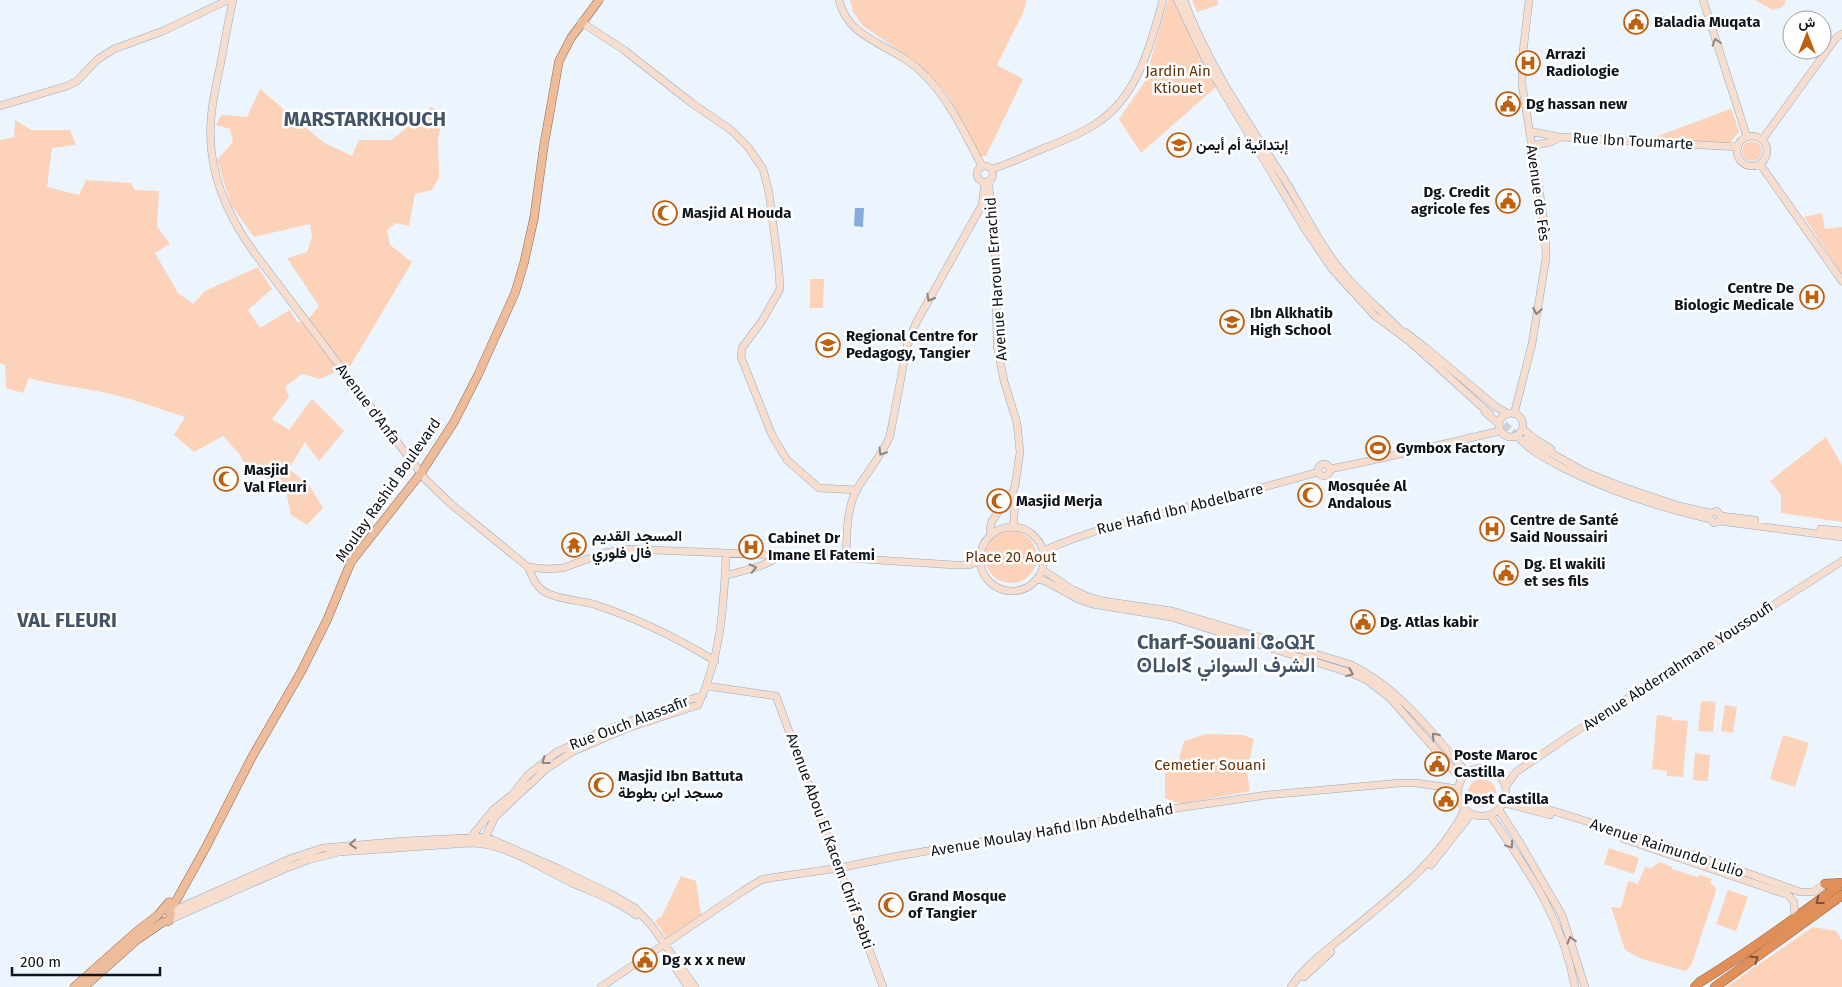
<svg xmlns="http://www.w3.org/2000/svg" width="1842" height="987" viewBox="0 0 1842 987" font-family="'Fira Sans',Vazirmatn,'Noto Sans Tifinagh',sans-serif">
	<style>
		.green { fill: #fcd2b9 }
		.water { fill: #87acdc }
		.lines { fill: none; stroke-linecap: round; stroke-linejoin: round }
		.secondary-tunnel { stroke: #cbd2dc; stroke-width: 7; stroke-dasharray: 7 3.5; stroke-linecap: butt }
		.secondary-casing { stroke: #98abc4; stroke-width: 8 }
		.primary-casing { stroke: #976444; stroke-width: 9 }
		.highway-casing { stroke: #976444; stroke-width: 10 }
		.secondary { stroke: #f6ddcd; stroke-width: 7 }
		.primary { stroke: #edbc9b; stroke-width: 8 }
		.highway { stroke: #e18f59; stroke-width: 9 }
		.oneway { stroke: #8e837e }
		.oneway2 { stroke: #78523b }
		.labels { text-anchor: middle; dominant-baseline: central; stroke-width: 5; stroke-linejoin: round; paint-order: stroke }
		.poi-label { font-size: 15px; font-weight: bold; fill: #0e141d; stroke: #fff; text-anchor: start }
		.park-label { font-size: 15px; fill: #643209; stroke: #fff }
		.street-label { font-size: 15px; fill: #0e141d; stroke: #fff }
		.district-label { font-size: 20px; font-weight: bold; fill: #435469; stroke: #fff }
	</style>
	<rect width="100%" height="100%" fill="#ecf4fe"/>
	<path class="green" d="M 850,0 L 1027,0 L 1023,13 L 997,65 L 1023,79 L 986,156 L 980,156 L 948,95 L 916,62 L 863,26 L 853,12 Z
		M 1168,0 L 1174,0 L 1193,43 L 1216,87 L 1141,153 L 1119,119 L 1144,83 Z
		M 1192,0 L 1218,0 L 1218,5 L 1197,12 Z
		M 1755,0 L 1786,0 L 1783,7 L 1773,10 Z
		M 260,89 L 323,142 L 352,156 L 359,140 L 392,140 L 431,107 L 444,113 L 438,139 L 439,178 L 432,190 L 415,194 L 409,226 L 396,223 L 387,230 L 390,245 L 412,262 L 351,365 L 320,379 L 302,374 L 285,387 L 289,397 L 272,419 L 289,430 L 312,399 L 344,431 L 319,461 L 305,442 L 289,469 L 309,485 L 323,508 L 307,525 L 291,515 L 285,486 L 248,471 L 240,455 L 223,436 L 194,452 L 174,435 L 185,417 C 160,409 136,400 111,394 C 84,387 56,386 29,378 L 23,393 L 6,388 L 5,365 L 0,363 L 0,140 L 14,137 L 15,120 L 31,130 L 70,130 L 76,145 L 52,148 L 47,187 L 79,195 L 86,180 L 131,183 L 135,190 L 159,191 L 157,227 L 170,244 L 155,253 L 178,293 L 193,304 L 205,291 L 258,267 L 272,289 L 248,310 L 260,328 L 290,310 L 298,323 L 311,316 L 319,306 L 287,258 L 307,252 L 312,237 L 310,224 L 254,237 L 231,205 L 217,160 L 233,142 L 230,129 L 216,125 L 221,115 L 247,117 Z
		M 1730,109 L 1732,110 L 1739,132 L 1730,143 L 1659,140 L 1658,136 Z
		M1742 151a10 10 0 1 1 20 0a10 10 0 1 1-20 0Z
		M 1822,213 L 1825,229 L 1842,227 L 1842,274 L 1804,217 Z
		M 810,279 L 824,279 L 823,308 L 810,308 Z
		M 1826,437 L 1842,465 L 1842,522 L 1781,513 L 1781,495 L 1770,481 Z
		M985 557a26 26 0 1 1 52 0a26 26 0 1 1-52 0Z
		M 1701,701 L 1716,702 L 1713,732 L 1698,731 Z
		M 1725,705 L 1737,707 L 1733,733 L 1721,731 Z
		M 1657,715 L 1672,717 L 1672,720 L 1688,721 L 1683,777 L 1667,776 L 1667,771 L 1652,769 Z
		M 1206,734 L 1243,735 L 1254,739 L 1247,772 L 1250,791 L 1181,804 L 1165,798 L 1165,760 L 1178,763 L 1184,741 Z
		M 1783,735 L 1809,743 L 1795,787 L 1770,779 Z
		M 1695,753 L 1710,755 L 1708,781 L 1693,780 Z
		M1468 793a14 14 0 1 1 28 0a14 14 0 1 1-28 0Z
		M 1609,848 L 1639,858 L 1634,874 L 1604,864 Z
		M 1660,862 L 1672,867 L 1672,869 L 1697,877 L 1700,875 L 1712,879 L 1710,883 L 1715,886 L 1716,891 L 1691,966 L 1685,971 L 1642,959 L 1625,950 L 1611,907 L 1621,908 L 1628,881 L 1638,884 L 1645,867 L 1651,868 Z
		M 681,876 L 696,881 L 702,920 L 668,940 L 655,921 L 662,916 Z
		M 1728,890 L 1748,897 L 1736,931 L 1716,924 Z
		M 1813,927 L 1836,931 L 1842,940 L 1842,987 L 1726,987 Z"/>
	<path class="water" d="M 855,208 L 864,208 L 863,227 L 854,226 Z"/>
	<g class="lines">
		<path class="secondary-tunnel" d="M 1496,418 L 1521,438"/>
		<g class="secondary-casing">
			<path id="secondary" d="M 233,0 C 228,22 224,45 220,67 C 216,85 212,102 211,120 C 207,168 225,212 253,251 L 426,480 L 451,504 L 528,567 L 547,569 L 563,568 L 604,553 L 628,549 L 846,558 L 955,565 L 969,565 L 980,561
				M 839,0 C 847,34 879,42 905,59 C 943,84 961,127 982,166
				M 1177,0 L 1211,71 L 1305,229 L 1332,269 L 1375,316 L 1409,341 L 1490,414
				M 1184,0 C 1208,66 1249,123 1286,182 C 1305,213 1321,247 1345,275 C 1364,297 1387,315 1407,337
				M 1703,0 L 1747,137
				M 581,22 L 624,50 L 693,104 L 731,130 L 748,147 L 763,169 L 769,192 L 779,271 L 780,289 L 762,321 L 742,348 L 741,357 L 772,435 L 787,460 L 819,488 L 857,490
				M 0,106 L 67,86 L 77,81 L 98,59 L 114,49 L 163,31 L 228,0
				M 1529,131 L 1559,137 L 1738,147
				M1737 151a15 15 0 1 1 30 0a15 15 0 1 1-30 0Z
				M 1762,140 L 1836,38 L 1842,34
				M 1531,146 L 1551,142 L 1559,138
				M 1760,164 L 1842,281
				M977 174a8 8 0 1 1 16 0a8 8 0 1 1-16 0Z
				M 992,169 C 1009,164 1025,156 1042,149 C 1060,142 1081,134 1097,123 C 1138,96 1151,44 1163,0
				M 988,182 L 995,228 L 997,345 L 1004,381 L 1017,423 L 1020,452 L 1015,486 L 1012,494 L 1005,501 L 992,521 L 990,529 L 991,535
				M 1405,332 L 1426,348 L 1495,406 L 1508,414
				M 1485,412 L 1499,424
				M1499 425a12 12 0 1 1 24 0a12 12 0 1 1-24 0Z
				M 1514,414 L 1532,344 L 1546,258 L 1545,227 L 1522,84 L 1523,52 L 1529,0
				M 1523,429 L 1535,439 L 1551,449
				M 1517,436 C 1529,450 1545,458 1561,467 C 1608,491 1658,507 1710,519 L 1714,523 L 1719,521 L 1842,537
				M 1526,439 L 1585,472 L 1620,486 L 1679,506 L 1710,513 L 1717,511 L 1721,516
				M1318 470a6 6 0 1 1 12 0a6 6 0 1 1-12 0Z
				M 1330,469 C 1387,458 1443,444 1500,431
				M 1012,494 L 1015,505 L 1013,528
				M 1721,516 L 1755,520
				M980 559a32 32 0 1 1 64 0a32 32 0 1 1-64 0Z
				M 1821,529 L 1842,531
				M 1043,551 C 1095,528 1149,516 1204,503 C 1242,493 1280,483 1318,472
				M 846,558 C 847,535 846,509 857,489 C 868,471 882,455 890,436 L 907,346 L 916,323 L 982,205 L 985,182
				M 528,567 C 532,576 536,587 545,592 C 559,600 578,600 593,604 C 636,618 676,637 715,661
				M 1043,570 L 1073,590 L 1086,596 L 1103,601 L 1172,611 L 1349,664 C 1398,686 1432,733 1467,773
				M 725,576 C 744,570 763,568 779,556
				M 1037,579 L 1045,581 L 1078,599 L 1092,604 L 1171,617 L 1354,674 L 1367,680 L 1391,699 L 1461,779
				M 707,686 L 776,696 L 883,987
				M1458 792a24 24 0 1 1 48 0a24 24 0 1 1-48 0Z
				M 1506,786 L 1516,772 L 1572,734 L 1842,561
				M 1506,796 L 1725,865 L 1800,892 L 1813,892 L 1825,884
				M 1504,803 L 1550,815
				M 1499,810 L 1520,843 L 1562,915 L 1585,987
				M 1490,815 C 1529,872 1562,917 1575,987
				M 471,837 L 493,810 L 512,795 L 528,775 L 557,752 L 600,732 L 703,695
				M 1624,839 L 1788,895 L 1794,902 L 1795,919
				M 484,840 L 495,817 L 546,769 L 574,751 L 625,729 L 698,705 C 721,657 724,605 726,553
				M 1431,865 L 1471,814
				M 170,912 L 292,858 L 323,848 L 404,841 L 486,837 L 559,869 L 611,894 L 635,908 L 651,925 L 695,987
				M 171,919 L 284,869 L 308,860 L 339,852 L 470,843 C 505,843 539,867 570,882 C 592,892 616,900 636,915
				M 671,961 L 688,987
				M 1304,977 L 1331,952
				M 601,987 L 743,891 L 761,880 L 770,878 L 839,868 L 898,856 L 1178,808 L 1267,795 L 1400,783 L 1416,783 L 1458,789
				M 1291,987 C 1304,967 1322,954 1340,939 C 1386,901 1438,864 1465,809"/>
		</g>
		<g class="primary-casing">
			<path id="primary" d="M 168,910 L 176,901 L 206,847 L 252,757 L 301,672 L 327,620 L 351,562 L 421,473 L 454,422 L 478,375 L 515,293 L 524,263 L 534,218 L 544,145 L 559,61 L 571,38 L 599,0
				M 74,987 L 136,932 L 158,915 L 169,902
				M 84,987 L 137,940 L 163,922 L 169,921 L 171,914 L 168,910 L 164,909"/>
		</g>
		<g class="highway-casing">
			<path id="highway" d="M 1825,884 L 1842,883
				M 1695,987 L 1700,982 C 1750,951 1796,918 1842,883
				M 1715,987 L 1842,895"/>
		</g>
		<use href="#secondary" class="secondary"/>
		<use href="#primary" class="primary"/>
		<use href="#highway" class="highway"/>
	</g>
	<defs><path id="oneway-chevron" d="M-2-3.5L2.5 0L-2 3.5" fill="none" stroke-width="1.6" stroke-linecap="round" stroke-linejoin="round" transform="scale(1.25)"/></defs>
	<g class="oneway">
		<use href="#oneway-chevron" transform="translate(1716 42) rotate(-108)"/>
		<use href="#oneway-chevron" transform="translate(930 298) rotate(120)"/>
		<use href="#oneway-chevron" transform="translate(1537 311) rotate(100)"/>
		<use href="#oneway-chevron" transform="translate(882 452) rotate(122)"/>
		<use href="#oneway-chevron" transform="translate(753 568) rotate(-13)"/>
		<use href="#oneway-chevron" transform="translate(1350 673) rotate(22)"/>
		<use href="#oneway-chevron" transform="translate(1435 736) rotate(-132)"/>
		<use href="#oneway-chevron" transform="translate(545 761) rotate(144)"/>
		<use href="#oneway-chevron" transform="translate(353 844) rotate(176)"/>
		<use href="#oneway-chevron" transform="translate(1510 845) rotate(56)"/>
		<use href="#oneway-chevron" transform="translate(1571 940) rotate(-106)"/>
	</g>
	<g class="oneway2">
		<use href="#oneway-chevron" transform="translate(1819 901) rotate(142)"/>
		<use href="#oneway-chevron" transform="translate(1755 959) rotate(-35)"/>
	</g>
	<defs>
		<g id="civic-ring" transform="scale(1.25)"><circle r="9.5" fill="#fff" stroke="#bd600f" stroke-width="1.5"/><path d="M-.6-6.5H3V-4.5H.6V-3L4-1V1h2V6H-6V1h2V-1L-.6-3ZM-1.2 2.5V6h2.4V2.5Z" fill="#bd600f"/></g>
		<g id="hospital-ring" transform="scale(1.25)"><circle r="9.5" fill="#fff" stroke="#bd600f" stroke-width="1.5"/><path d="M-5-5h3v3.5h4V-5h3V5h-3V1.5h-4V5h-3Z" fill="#bd600f"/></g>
		<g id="school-ring" transform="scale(1.25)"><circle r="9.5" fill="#fff" stroke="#bd600f" stroke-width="1.5"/><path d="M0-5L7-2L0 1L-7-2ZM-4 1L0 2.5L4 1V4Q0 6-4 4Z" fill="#bd600f"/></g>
		<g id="mosque-ring" transform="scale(1.25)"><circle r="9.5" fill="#fff" stroke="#bd600f" stroke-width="1.5"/><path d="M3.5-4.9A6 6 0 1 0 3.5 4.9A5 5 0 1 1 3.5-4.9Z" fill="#bd600f"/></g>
		<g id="stadium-ring" transform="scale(1.25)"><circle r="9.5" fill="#fff" stroke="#bd600f" stroke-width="1.5"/><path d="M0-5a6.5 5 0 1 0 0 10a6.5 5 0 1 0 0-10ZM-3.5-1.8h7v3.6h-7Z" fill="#bd600f"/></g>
		<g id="temple-ring" transform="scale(1.25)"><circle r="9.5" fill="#fff" stroke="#bd600f" stroke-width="1.5"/><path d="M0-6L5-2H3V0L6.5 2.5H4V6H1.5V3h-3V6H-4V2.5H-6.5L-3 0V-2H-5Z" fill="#bd600f"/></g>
	</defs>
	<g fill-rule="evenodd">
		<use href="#civic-ring" x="1636" y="22"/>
		<use href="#hospital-ring" x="1528" y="63"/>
		<use href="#civic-ring" x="1508" y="104"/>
		<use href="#school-ring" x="1179" y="145"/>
		<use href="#civic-ring" x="1508" y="201"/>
		<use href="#mosque-ring" x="665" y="213"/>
		<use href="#hospital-ring" x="1812" y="297"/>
		<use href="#school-ring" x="1232" y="322"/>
		<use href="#school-ring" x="828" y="345"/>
		<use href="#stadium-ring" x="1378" y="448"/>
		<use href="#mosque-ring" x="226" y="479"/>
		<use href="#mosque-ring" x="1310" y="495"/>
		<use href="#mosque-ring" x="999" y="501"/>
		<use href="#hospital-ring" x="1492" y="529"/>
		<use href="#temple-ring" x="574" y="545"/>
		<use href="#hospital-ring" x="751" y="547"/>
		<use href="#civic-ring" x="1506" y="573"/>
		<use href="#civic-ring" x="1363" y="622"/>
		<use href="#civic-ring" x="1437" y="764"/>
		<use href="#mosque-ring" x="601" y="785"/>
		<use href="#civic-ring" x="1446" y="799"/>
		<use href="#mosque-ring" x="891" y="905"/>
		<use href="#civic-ring" x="645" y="960"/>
	</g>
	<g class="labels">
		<g class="poi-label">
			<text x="1654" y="22">Baladia Muqata</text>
			<text x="1546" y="54">Arrazi<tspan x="1546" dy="17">Radiologie</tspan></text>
			<text x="1526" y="104">Dg hassan new</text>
			<text x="1196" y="145">إبتدائية أم أيمن</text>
			<text x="1490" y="192" text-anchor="end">Dg. Credit<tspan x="1490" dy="17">agricole fes</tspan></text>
			<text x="682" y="213">Masjid Al Houda</text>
			<text x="1794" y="288" text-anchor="end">Centre De<tspan x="1794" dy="17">Biologic Medicale</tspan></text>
			<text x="1250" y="313">Ibn Alkhatib<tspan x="1250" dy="17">High School</tspan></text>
			<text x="846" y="336">Regional Centre for<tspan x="846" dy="17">Pedagogy, Tangier</tspan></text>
			<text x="1396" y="448">Gymbox Factory</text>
			<text x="244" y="470">Masjid<tspan x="244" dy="17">Val Fleuri</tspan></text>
			<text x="1328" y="486">Mosquée Al<tspan x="1328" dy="17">Andalous</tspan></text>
			<text x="1016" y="501">Masjid Merja</text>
			<text x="1510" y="520">Centre de Santé<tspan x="1510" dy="17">Said Noussairi</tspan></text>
			<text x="592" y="536">المسجد القديم<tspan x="592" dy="17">فال فلوري</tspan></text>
			<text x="768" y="538">Cabinet Dr<tspan x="768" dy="17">Imane El Fatemi</tspan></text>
			<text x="1524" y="564">Dg. El wakili<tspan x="1524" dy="17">et ses fils</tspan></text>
			<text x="1380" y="622">Dg. Atlas kabir</text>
			<text x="1454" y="755">Poste Maroc<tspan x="1454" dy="17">Castilla</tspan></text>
			<text x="618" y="776">Masjid Ibn Battuta<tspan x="618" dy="17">مسجد ابن بطوطة</tspan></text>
			<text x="1464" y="799">Post Castilla</text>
			<text x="908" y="896">Grand Mosque<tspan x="908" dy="17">of Tangier</tspan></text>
			<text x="662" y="960">Dg x x x new</text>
		</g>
		<g class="park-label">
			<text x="1178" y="71">Jardin Ain<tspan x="1178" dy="17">Ktiouet</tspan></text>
			<text x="1011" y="557">Place 20 Aout</text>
			<text x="1210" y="765">Cemetier Souani</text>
		</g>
		<g class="street-label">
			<text transform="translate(1633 141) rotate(3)">Rue Ibn Toumarte</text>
			<text transform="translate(1538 193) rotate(82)">Avenue de Fès</text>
			<text transform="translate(996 279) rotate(-94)">Avenue Haroun Errachid</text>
			<text transform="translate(368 404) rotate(53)">Avenue d'Anfa</text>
			<text transform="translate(388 490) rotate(-55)">Moulay Rashid Boulevard</text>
			<text transform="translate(1180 509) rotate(-14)">Rue Hafid Ibn Abdelbarre</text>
			<text transform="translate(1678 666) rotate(-33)">Avenue Abderrahmane Youssoufi</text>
			<text transform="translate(629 723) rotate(-21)">Rue Ouch Alassafir</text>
			<text transform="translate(1052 830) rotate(-10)">Avenue Moulay Hafid Ibn Abdelhafid</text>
			<text transform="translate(830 841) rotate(70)">Avenue Abou El Kacem Chrif Sebti</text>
			<text transform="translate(1667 848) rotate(18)">Avenue Raimundo Lulio</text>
		</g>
		<g class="district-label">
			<text x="365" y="119">MARSTARKHOUCH</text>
			<text x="67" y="620">VAL FLEURI</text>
			<text x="1226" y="642">Charf-Souani ⵛⴰⵕⴼ<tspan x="1226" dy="23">ⵙⵡⴰⵏⵉ الشرف السواني</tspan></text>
		</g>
	</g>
	<g transform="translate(1807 35)"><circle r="24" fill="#ffffff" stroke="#9fa1a5"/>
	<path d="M0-4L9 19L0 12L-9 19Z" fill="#bd600f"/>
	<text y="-8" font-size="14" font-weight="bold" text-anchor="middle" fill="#0e141d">ش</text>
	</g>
	<path d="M12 967v8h148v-8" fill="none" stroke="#0e141d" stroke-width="2.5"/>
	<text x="20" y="967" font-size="15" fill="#0e141d" stroke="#ffffff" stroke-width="4" paint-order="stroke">200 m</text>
</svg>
